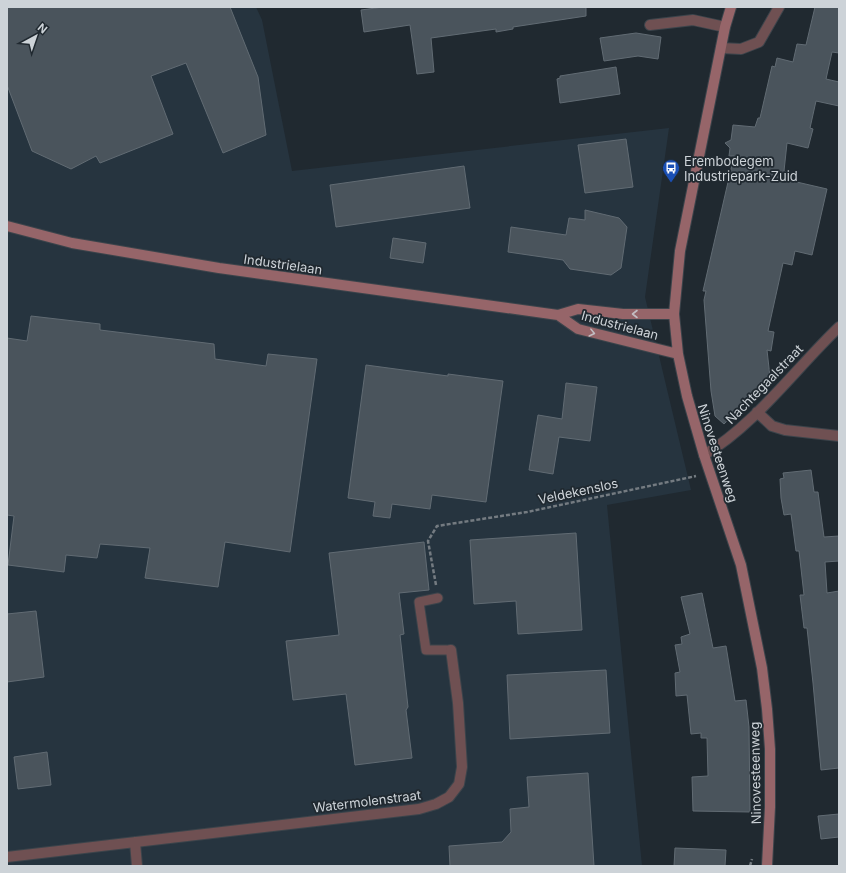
<svg xmlns="http://www.w3.org/2000/svg" width="846" height="873" viewBox="0 0 846 873" font-family="Inter,sans-serif">
	<style>
		.built { fill: #26343f }
		.building { fill: #4a545c; stroke: #616b73 }
		.lines { fill: none; stroke-linecap: round; stroke-linejoin: round }
		.lane-casing { stroke: #3c444b; stroke-width: 11 }
		.street-casing { stroke: #3c444b; stroke-width: 12 }
		.secondary-casing { stroke: #3c444b; stroke-width: 12 }
		.path { stroke: #747b81; stroke-width: 2.5; stroke-dasharray: 4 2; stroke-linecap: butt }
		.lane { stroke: #6f5052; stroke-width: 9 }
		.street { stroke: #6f5052; stroke-width: 10 }
		.secondary { stroke: #966569; stroke-width: 10 }
		.oneway { stroke: #c2bdc2 }
		.labels { text-anchor: middle; dominant-baseline: central; stroke-width: 3.5; stroke-linejoin: round; paint-order: stroke }
		.poi-label { font-size: 13px; fill: #cdd3d8; stroke: #202930; text-anchor: start }
		.street-label { font-size: 13px; fill: #cdd3d8; stroke: #202930 }
	</style>
	<rect width="100%" height="100%" fill="#202930"/>
	<path class="built" d="M 7,7 L 256,7 L 262,20 L 292,171 L 669,128 L 645,297 L 691,490 L 607,505 L 642,866 L 7,866 Z"/>
	<path class="building" d="M 7,7 L 230,7 L 258,77 L 266,135 L 223,153 L 186,63 L 151,76 L 173,134 L 100,163 L 96,156 L 71,169 L 32,151 L 7,85 Z
		M 383,7 L 586,7 L 586,16 L 513,27 L 513,29 L 496,32 L 496,29 L 431,38 L 434,72 L 417,74 L 410,25 L 364,32 L 361,10 Z
		M 815,7 L 839,7 L 839,53 L 832,52 L 826,79 L 839,82 L 839,106 L 816,101 L 810,128 L 813,129 L 808,148 L 787,143 L 784,171 L 790,173 L 788,180 L 827,189 L 812,255 L 795,251 L 792,265 L 783,263 L 768,331 L 774,332 L 771,351 L 767,350 L 770,377 L 724,424 L 715,416 L 711,391 L 704,300 L 706,291 L 703,291 L 734,156 L 729,156 L 730,148 L 725,143 L 731,140 L 733,125 L 755,127 L 758,118 L 760,118 L 772,66 L 775,67 L 777,58 L 793,62 L 797,44 L 806,45 Z
		M 636,33 L 661,37 L 658,59 L 638,56 L 604,61 L 600,38 Z
		M 616,67 L 620,94 L 560,103 L 557,79 L 560,78 L 560,76 Z
		M 626,139 L 633,187 L 585,193 L 578,145 Z
		M 464,166 L 470,208 L 336,227 L 330,185 Z
		M 585,210 L 619,218 L 627,227 L 621,268 L 611,275 L 570,269 L 563,260 L 508,252 L 511,227 L 566,235 L 569,218 L 585,220 Z
		M 393,238 L 426,243 L 423,263 L 390,258 Z
		M 31,316 L 100,324 L 100,330 L 214,344 L 215,359 L 266,366 L 268,354 L 317,359 L 290,552 L 225,542 L 218,587 L 145,578 L 150,548 L 100,544 L 97,558 L 66,555 L 64,572 L 8,565 L 14,516 L 7,515 L 7,338 L 27,341 Z
		M 366,365 L 448,376 L 448,374 L 503,381 L 486,502 L 432,495 L 430,509 L 392,504 L 390,518 L 373,516 L 375,502 L 348,498 Z
		M 566,383 L 597,387 L 590,441 L 559,437 L 553,474 L 529,470 L 538,415 L 562,419 Z
		M 811,470 L 814,492 L 818,492 L 824,537 L 839,536 L 839,561 L 825,562 L 827,593 L 839,591 L 839,768 L 821,770 L 813,683 L 807,628 L 804,628 L 800,595 L 804,595 L 799,551 L 796,551 L 791,514 L 784,515 L 781,498 L 780,479 L 784,478 L 783,473 Z
		M 576,533 L 582,630 L 518,634 L 516,601 L 474,604 L 470,540 Z
		M 424,542 L 429,590 L 399,593 L 404,634 L 400,635 L 408,707 L 406,710 L 412,758 L 355,765 L 346,694 L 293,700 L 286,641 L 339,635 L 329,553 Z
		M 702,593 L 713,648 L 726,646 L 735,701 L 746,700 L 749,727 L 750,812 L 693,811 L 692,777 L 708,776 L 707,738 L 701,738 L 701,733 L 691,734 L 687,695 L 676,696 L 675,673 L 680,672 L 675,645 L 682,644 L 681,637 L 690,634 L 681,597 Z
		M 36,611 L 44,677 L 7,682 L 7,614 Z
		M 606,670 L 610,733 L 510,739 L 507,675 Z
		M 47,752 L 51,785 L 18,789 L 14,757 Z
		M 588,773 L 594,866 L 450,866 L 449,846 L 502,842 L 511,832 L 510,809 L 529,807 L 527,777 Z
		M 839,814 L 839,837 L 821,839 L 818,816 Z
		M 675,848 L 726,850 L 725,866 L 674,866 Z"/>
	<g class="lines">
		<g class="lane-casing">
			<path id="lane" d="M 438,598 L 419,602 L 426,650 L 451,650"/>
		</g>
		<g class="street-casing">
			<path id="street" d="M 650,25 L 693,20 L 725,27
				M 721,48 L 741,49 L 759,42 L 779,7
				M 757,412 L 772,426 L 785,430 L 839,436
				M 704,455 C 755,425 796,368 839,327
				M 135,842 L 137,866
				M 7,857 L 419,809 L 436,804 L 449,797 L 459,784 L 462,767 L 458,703 L 451,650"/>
		</g>
		<g class="secondary-casing">
			<path id="secondary" d="M 731,7 L 725,27 L 680,251 L 674,314 L 678,354 L 687,396 L 704,455 L 741,565 L 762,668 L 767,709 L 770,749 L 770,807 L 767,866
				M 7,226 L 72,243 L 219,268 L 558,315 L 578,309 L 623,314 L 674,314
				M 558,315 L 578,329 L 678,354"/>
		</g>
		<path class="path" d="M 436,585 L 428,541 L 437,526 L 527,512 L 696,476
			M 750,866 L 752,859"/>
		<use href="#lane" class="lane"/>
		<use href="#street" class="street"/>
		<use href="#secondary" class="secondary"/>
	</g>
	<defs><path id="oneway-chevron" d="M-2-3.5L2.5 0L-2 3.5" fill="none" stroke-width="1.6" stroke-linecap="round" stroke-linejoin="round"/></defs>
	<g class="oneway">
		<use href="#oneway-chevron" transform="translate(635 314) rotate(180)"/>
		<use href="#oneway-chevron" transform="translate(592 333) rotate(14)"/>
	</g>
	<defs>
		<g id="bus-pin" transform="scale(0.9)"><path d="M0 17L-7.5 6A9.5 9.5 0 1 1 7.5 6Z" fill="#1a4fb4" stroke="#202930"/><path d="M-5-6H5V4H4V6H2V4H-2V6H-4V4H-5ZM-3.5-4V0h7V-4ZM-3.5 1.2v1.5H-2V1.2ZM2 1.2v1.5H3.5V1.2Z" fill="#fff"/></g>
	</defs>
	<g fill-rule="evenodd">
		<use href="#bus-pin" x="671" y="168"/>
	</g>
	<g class="labels">
		<g class="poi-label">
			<text x="684" y="161">Erembodegem<tspan x="684" dy="15">Industriepark-Zuid</tspan></text>
		</g>
		<g class="street-label">
			<text transform="translate(283 264) rotate(8)">Industrielaan</text>
			<text transform="translate(620 325) rotate(15)">Industrielaan</text>
			<text transform="translate(764 384) rotate(-46)">Nachtegaalstraat</text>
			<text transform="translate(718 453) rotate(72)">Ninovesteenweg</text>
			<text transform="translate(578 491) rotate(-12)">Veldekenslos</text>
			<text transform="translate(755 773) rotate(-91)">Ninovesteenweg</text>
			<text transform="translate(367 801) rotate(-7)">Watermolenstraat</text>
		</g>
	</g>
	<rect width="846" height="873" fill="none" stroke="#cdd3d8" stroke-width="16"/>
	<g transform="translate(36 36) rotate(40)" stroke="#202930" stroke-width="3" paint-order="stroke">
	<path d="M0-3L7 15L0 10L-7 15Z" fill="#cdd3d8"/>
	<text y="-6" font-size="11" font-weight="bold" text-anchor="middle" fill="#cdd3d8">N</text>
	</g>
</svg>
